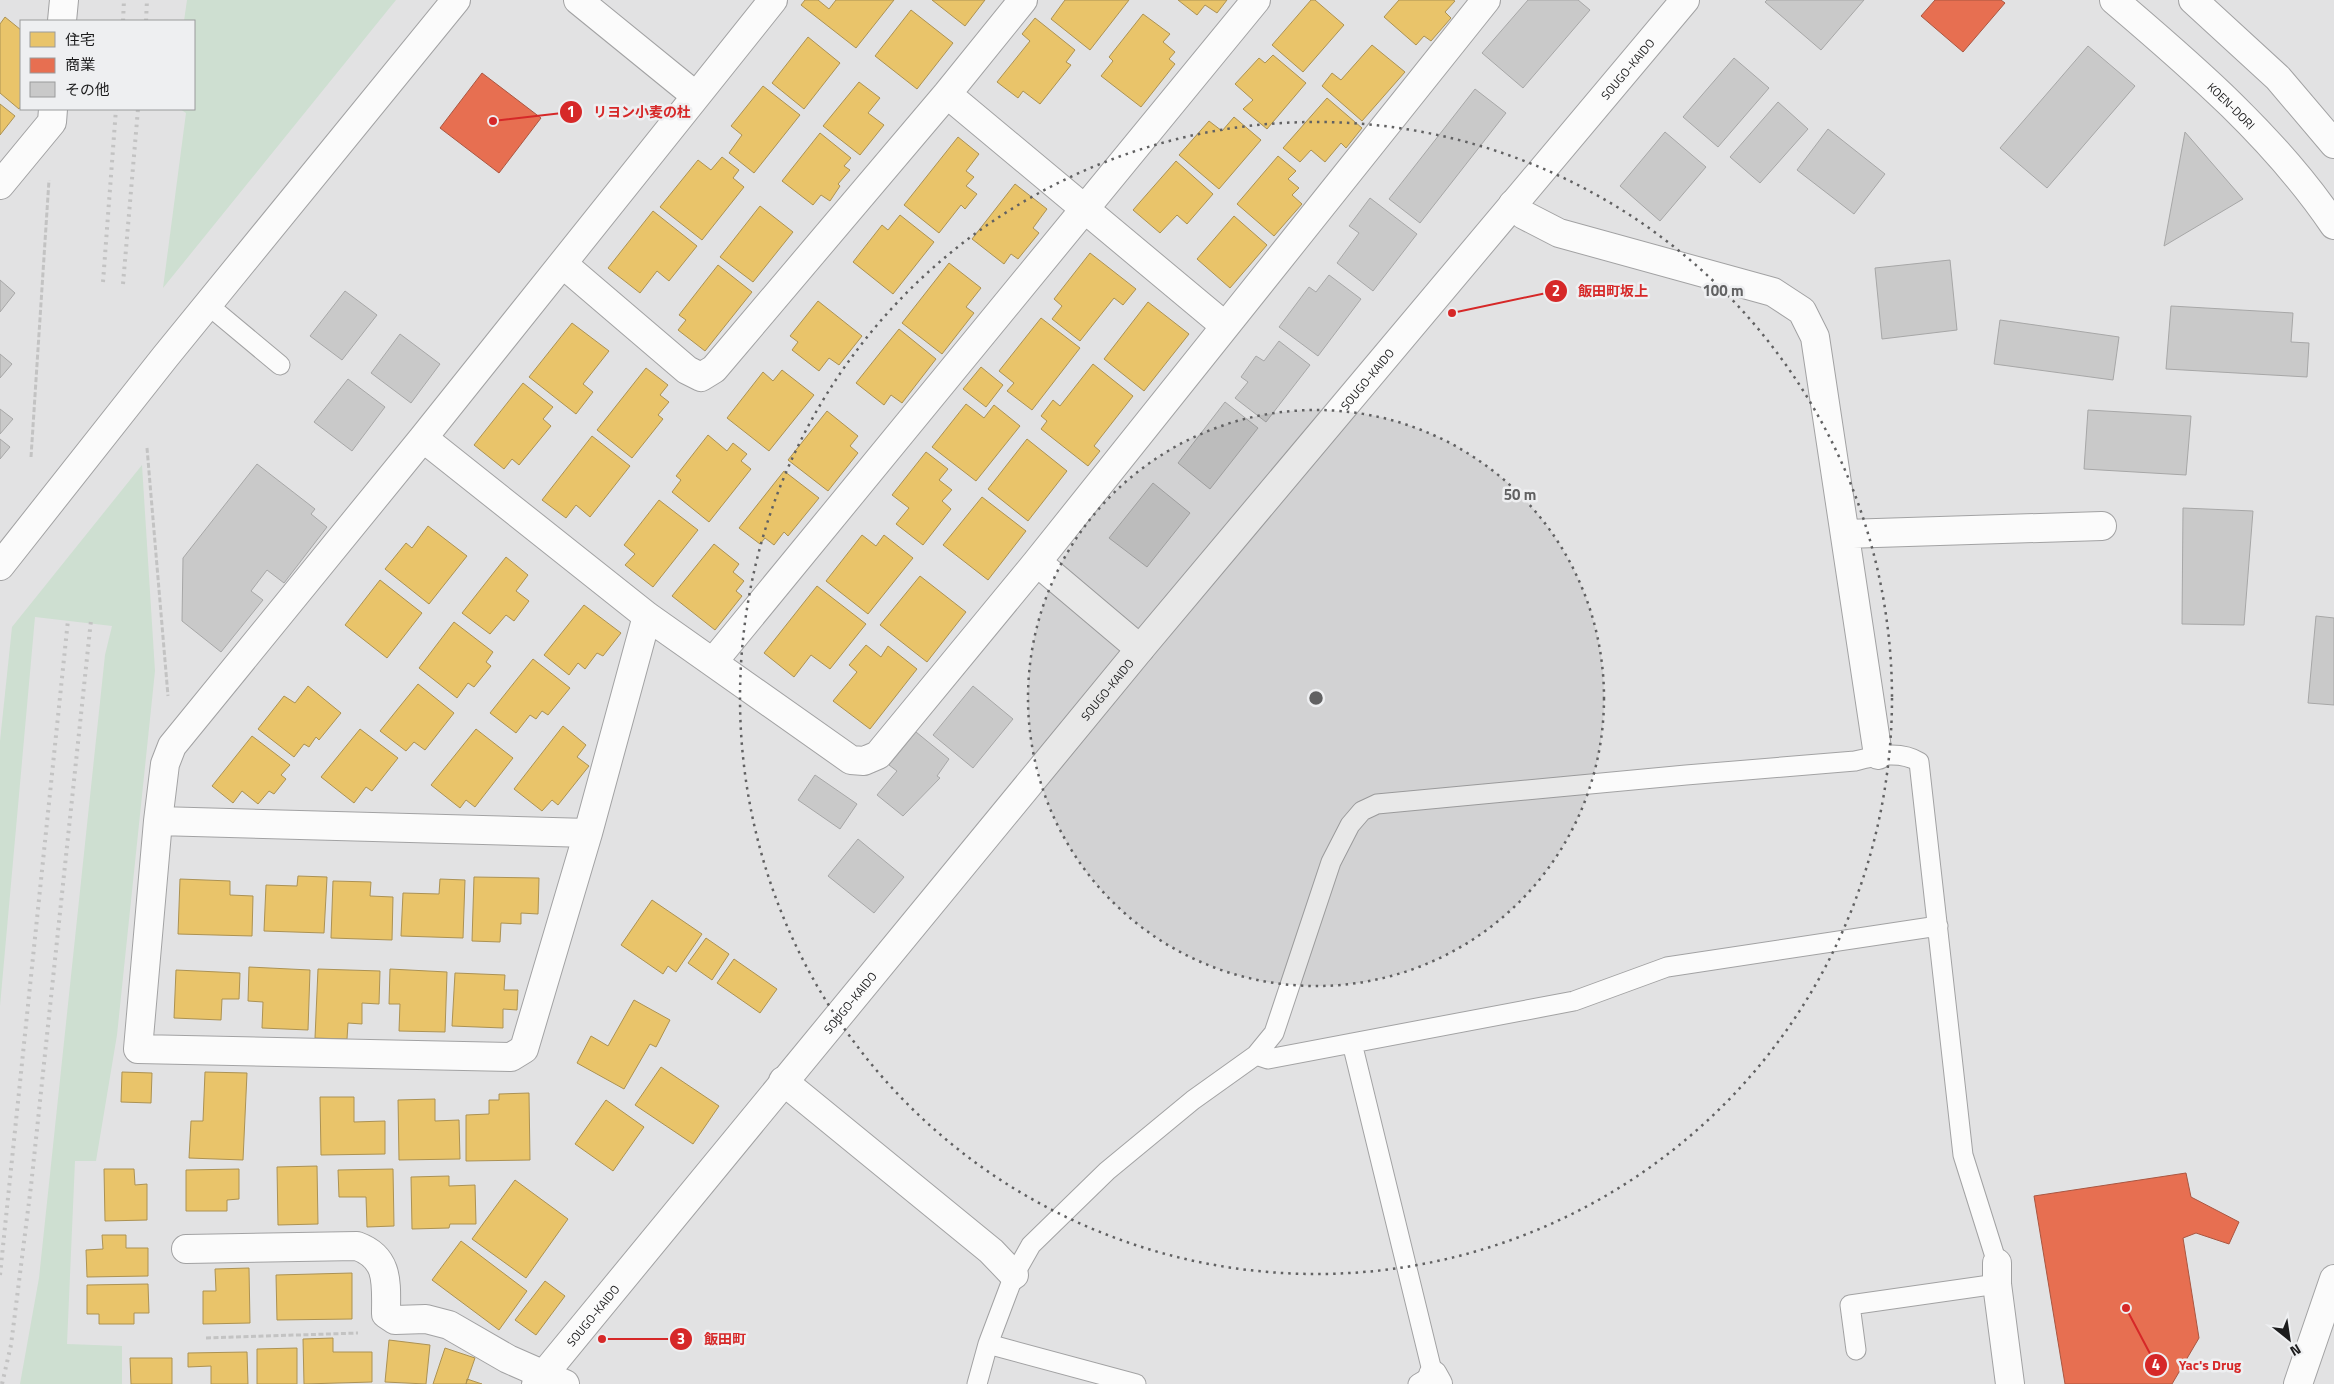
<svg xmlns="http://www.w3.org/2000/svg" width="2334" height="1384" viewBox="0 0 2334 1384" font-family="'Titillium Web','Noto Sans JP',sans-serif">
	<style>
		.green { fill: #cedfd1 }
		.homes { fill: #e9c46a; stroke: #ac9253 }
		.shops { fill: #e76f51; stroke: #aa5641 }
		.building { fill: #c9c9c9; stroke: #a7a7a7 }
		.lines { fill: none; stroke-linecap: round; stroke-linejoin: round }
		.lane-casing { stroke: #a2a2a3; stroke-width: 21 }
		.street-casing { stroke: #a2a2a3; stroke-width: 30 }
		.secondary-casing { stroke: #a2a2a3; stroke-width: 30 }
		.highway-casing { stroke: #a2a2a3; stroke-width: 30 }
		.path { stroke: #c3c3c3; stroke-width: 3; stroke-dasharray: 5 2.5; stroke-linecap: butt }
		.lane { stroke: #fbfbfb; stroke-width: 19 }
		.street { stroke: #fbfbfb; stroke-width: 28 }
		.secondary { stroke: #fbfbfb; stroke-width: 28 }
		.highway { stroke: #fbfbfb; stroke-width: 28 }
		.rail { stroke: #c3c3c3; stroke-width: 4; stroke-dasharray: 2.5 5; stroke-linecap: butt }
		.ring { fill: none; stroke: #616162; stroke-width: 2.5; stroke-dasharray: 2.5 5 }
		.labels { text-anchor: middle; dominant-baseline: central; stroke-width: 5; stroke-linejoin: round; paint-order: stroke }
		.street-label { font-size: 12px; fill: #1c1c1d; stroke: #eeeff1 }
		.centre { fill: #616162; stroke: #eeeff1; stroke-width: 2.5 }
		.ring-label { font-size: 15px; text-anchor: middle; font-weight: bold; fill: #616162; stroke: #eeeff1; stroke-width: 5; stroke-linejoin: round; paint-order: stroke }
		.leader { fill: none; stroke: #d62828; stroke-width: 2 }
		.callout-dot { fill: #d62828; stroke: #eeeff1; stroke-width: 2 }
		.mark-label { font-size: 15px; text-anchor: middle; font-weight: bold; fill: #fff }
		.callout-label { font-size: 14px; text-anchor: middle; font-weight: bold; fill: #d62828; stroke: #eeeff1; stroke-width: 5; stroke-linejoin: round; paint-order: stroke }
	</style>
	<rect width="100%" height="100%" fill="#e2e2e3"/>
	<path class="green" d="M 187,0 L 396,0 L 163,288 L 186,113 L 180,109 L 194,109 L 194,21 L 184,21 Z
		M 142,465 L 155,671 L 117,1035 L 96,1161 L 75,1161 L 67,1344 L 122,1346 L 122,1384 L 20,1384 L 39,1278 L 105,655 L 112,626 L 35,617 L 0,1006 L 0,741 L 12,627 Z"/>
	<path class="homes" d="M 805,0 L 818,0 L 829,9 L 836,0 L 894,0 L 856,48 L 801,5 Z
		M 932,0 L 985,0 L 965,26 Z
		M 1065,0 L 1129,0 L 1090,50 L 1051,19 Z
		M 1178,0 L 1227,0 L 1217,13 L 1205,5 L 1197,15 Z
		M 1311,0 L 1315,0 L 1344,25 L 1303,72 L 1272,45 Z
		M 1399,0 L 1453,0 L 1455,1 L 1445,12 L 1451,18 L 1431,41 L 1424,36 L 1416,45 L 1384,17 Z
		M 911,10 L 953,43 L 917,89 L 875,56 Z
		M 1143,14 L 1170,34 L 1163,42 L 1175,52 L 1169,59 L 1175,64 L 1141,107 L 1101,76 L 1113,61 L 1109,57 Z
		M 5,17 L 21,30 L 21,106 L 19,109 L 0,93 L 0,24 Z
		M 1035,18 L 1075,50 L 1066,62 L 1071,65 L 1040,104 L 1023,91 L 1018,98 L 997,82 L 1030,41 L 1022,34 Z
		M 808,37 L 840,63 L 804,109 L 772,83 Z
		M 1372,45 L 1405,72 L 1362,121 L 1322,86 L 1332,73 L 1341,80 Z
		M 1273,55 L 1306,83 L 1267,129 L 1243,109 L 1253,100 L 1235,84 L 1259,58 L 1265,63 Z
		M 859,82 L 880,98 L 868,113 L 884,125 L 860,155 L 823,126 Z
		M 763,86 L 800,115 L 754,173 L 729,153 L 742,135 L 731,126 Z
		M 1327,98 L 1362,128 L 1346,148 L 1341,143 L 1325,162 L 1311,150 L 1300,162 L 1283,148 Z
		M 0,104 L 15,116 L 0,135 Z
		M 1234,117 L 1261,140 L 1219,189 L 1179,155 L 1209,121 L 1222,131 Z
		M 820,133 L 851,158 L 844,166 L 850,170 L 838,184 L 840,186 L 830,201 L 821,195 L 813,205 L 782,181 Z
		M 958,137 L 979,154 L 966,171 L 974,177 L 966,186 L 977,194 L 965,209 L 961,205 L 939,233 L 904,205 Z
		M 1278,156 L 1296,171 L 1288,179 L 1299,188 L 1292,195 L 1302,204 L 1274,236 L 1237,204 Z
		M 722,157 L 739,170 L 733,178 L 744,187 L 702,240 L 660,207 L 698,160 L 711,170 Z
		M 1176,161 L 1213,194 L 1187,224 L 1177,215 L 1160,233 L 1133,210 Z
		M 1015,184 L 1047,209 L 1033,228 L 1039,233 L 1018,259 L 1011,254 L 1004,264 L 972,239 Z
		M 760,206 L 793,232 L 753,282 L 720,257 Z
		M 653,211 L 697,246 L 669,281 L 657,271 L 640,293 L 608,268 Z
		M 900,215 L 934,242 L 893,294 L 853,262 L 882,225 L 888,230 Z
		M 1234,216 L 1267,245 L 1230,288 L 1197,259 Z
		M 1090,253 L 1136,289 L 1123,305 L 1114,298 L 1080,341 L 1052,319 L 1062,306 L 1054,299 Z
		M 949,263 L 981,288 L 966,307 L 974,313 L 942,354 L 902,323 Z
		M 718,265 L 752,292 L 705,351 L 678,330 L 686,320 L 679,315 Z
		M 818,301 L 862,336 L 839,365 L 829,358 L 819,371 L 792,350 L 798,342 L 790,336 Z
		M 1148,302 L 1189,334 L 1144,391 L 1104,359 Z
		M 1041,318 L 1080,348 L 1032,410 L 1007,391 L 1014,383 L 999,371 Z
		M 572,323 L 609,351 L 583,384 L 593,392 L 576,414 L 529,377 Z
		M 899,329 L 936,359 L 902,403 L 891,395 L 884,405 L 856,383 Z
		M 1093,364 L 1133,396 L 1094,446 L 1100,451 L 1088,466 L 1041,429 L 1047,421 L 1041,416 L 1053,400 L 1060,406 Z
		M 981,367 L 1003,385 L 986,407 L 963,389 Z
		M 646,368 L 668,385 L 660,395 L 669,402 L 658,415 L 663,419 L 632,458 L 597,430 Z
		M 782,370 L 814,395 L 769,451 L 727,418 L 763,372 L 773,381 Z
		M 523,383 L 553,407 L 543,419 L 551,426 L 519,465 L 512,459 L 504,469 L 474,445 Z
		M 966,404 L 984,418 L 994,405 L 1020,426 L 976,481 L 932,447 Z
		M 827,411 L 858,436 L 850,446 L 858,453 L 828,491 L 788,460 Z
		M 708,435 L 727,451 L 733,443 L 747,454 L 741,461 L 751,469 L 709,522 L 672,492 L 681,480 L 676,476 Z
		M 592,436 L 630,466 L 590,517 L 576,505 L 566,518 L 542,500 Z
		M 1027,439 L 1067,471 L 1028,521 L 988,489 Z
		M 926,452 L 948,469 L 939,480 L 952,490 L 942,501 L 951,509 L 923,545 L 896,524 L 909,508 L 892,495 Z
		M 784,471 L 819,498 L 788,536 L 784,532 L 774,545 L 765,538 L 760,544 L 739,528 Z
		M 982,497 L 1026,531 L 988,580 L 943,545 Z
		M 659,500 L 698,530 L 653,587 L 625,565 L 635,554 L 624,545 Z
		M 428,526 L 467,556 L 429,604 L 385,569 L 406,543 L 412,548 Z
		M 862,535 L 876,546 L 884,535 L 913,558 L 868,614 L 826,581 Z
		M 714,544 L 739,564 L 733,572 L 744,581 L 736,591 L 742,596 L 715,630 L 672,596 Z
		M 506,557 L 528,575 L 516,591 L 529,601 L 514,621 L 506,615 L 490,634 L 462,613 Z
		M 920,576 L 966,612 L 927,662 L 880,625 Z
		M 380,580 L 422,613 L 387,658 L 345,625 Z
		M 817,586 L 866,624 L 830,669 L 811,655 L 794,677 L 764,653 Z
		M 584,605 L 621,633 L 603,656 L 597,653 L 585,669 L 578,663 L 569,675 L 544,655 Z
		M 454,622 L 493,652 L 486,662 L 491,666 L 474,687 L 468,683 L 457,698 L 419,668 Z
		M 866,645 L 881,657 L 888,646 L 917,669 L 870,729 L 833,701 L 857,672 L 849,665 Z
		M 533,659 L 570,688 L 548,715 L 542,711 L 536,719 L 530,715 L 516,733 L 490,713 Z
		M 418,684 L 454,713 L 425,750 L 414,742 L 406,751 L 380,731 Z
		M 308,686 L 341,713 L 319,740 L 316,737 L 309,747 L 304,744 L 294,757 L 258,729 L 284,696 L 295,703 Z
		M 563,726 L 586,745 L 577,757 L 589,766 L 558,805 L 552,800 L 542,811 L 514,789 Z
		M 360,729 L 398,758 L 372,791 L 366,787 L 354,803 L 321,777 Z
		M 476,729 L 513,758 L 475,807 L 466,800 L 460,808 L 431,785 Z
		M 252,736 L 290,765 L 281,775 L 286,779 L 274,794 L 269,791 L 258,804 L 242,791 L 233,803 L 212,786 Z
		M 298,876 L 327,877 L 324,933 L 264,931 L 266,885 L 297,886 Z
		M 474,877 L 539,878 L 538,914 L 521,913 L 521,924 L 501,923 L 500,942 L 472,941 Z
		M 180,879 L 230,881 L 230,895 L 253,896 L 252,936 L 178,934 Z
		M 440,879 L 465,880 L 463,938 L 401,936 L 403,893 L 439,894 Z
		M 333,881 L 371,882 L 370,896 L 393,897 L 392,940 L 331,938 Z
		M 652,900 L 702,934 L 676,972 L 668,966 L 663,974 L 621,945 Z
		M 706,938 L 729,954 L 712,980 L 688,963 Z
		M 734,959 L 777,989 L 760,1013 L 717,983 Z
		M 249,967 L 310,970 L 308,1030 L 262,1028 L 263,1002 L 248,1001 Z
		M 318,969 L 380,971 L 379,1004 L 362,1003 L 362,1024 L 348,1023 L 347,1039 L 315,1038 Z
		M 390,969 L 447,972 L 445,1032 L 399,1031 L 400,1004 L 389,1004 Z
		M 176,970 L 240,973 L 239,999 L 222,999 L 221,1020 L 174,1018 Z
		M 455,973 L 505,975 L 504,990 L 518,990 L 517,1010 L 503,1009 L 503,1028 L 452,1026 Z
		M 634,1000 L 670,1020 L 656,1047 L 650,1044 L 624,1089 L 577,1063 L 591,1036 L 608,1046 Z
		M 661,1067 L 719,1106 L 693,1144 L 635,1105 Z
		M 122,1072 L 152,1073 L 151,1103 L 121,1102 Z
		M 205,1072 L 247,1073 L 243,1160 L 189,1158 L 191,1121 L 203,1121 Z
		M 529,1093 L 530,1160 L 466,1161 L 466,1115 L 489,1114 L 489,1100 L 499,1100 L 499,1094 Z
		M 320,1097 L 354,1097 L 354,1122 L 385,1121 L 385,1154 L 321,1155 Z
		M 435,1099 L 435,1121 L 459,1120 L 460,1159 L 399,1160 L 398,1100 Z
		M 606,1100 L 644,1127 L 613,1171 L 575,1144 Z
		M 317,1166 L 318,1224 L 278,1225 L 277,1167 Z
		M 104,1169 L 134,1169 L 135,1185 L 147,1184 L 147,1220 L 105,1221 Z
		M 239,1169 L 239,1199 L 227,1200 L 227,1211 L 186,1211 L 186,1170 Z
		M 393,1169 L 394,1226 L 367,1227 L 366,1197 L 339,1197 L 338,1170 Z
		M 449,1176 L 449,1186 L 475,1185 L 476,1224 L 450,1224 L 449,1228 L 412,1229 L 411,1177 Z
		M 515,1180 L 568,1219 L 526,1278 L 472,1239 Z
		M 102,1235 L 126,1235 L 126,1248 L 148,1248 L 148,1276 L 87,1277 L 86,1250 L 103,1249 Z
		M 461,1241 L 527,1291 L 499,1330 L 432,1280 Z
		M 249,1268 L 250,1323 L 203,1324 L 203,1291 L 216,1291 L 215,1269 Z
		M 352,1273 L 352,1319 L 277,1320 L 276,1275 Z
		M 545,1281 L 565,1296 L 536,1335 L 515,1320 Z
		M 148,1284 L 149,1313 L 134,1313 L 134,1324 L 99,1324 L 99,1314 L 87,1314 L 87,1285 Z
		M 333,1338 L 333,1352 L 372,1352 L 372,1382 L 304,1384 L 303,1339 Z
		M 389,1340 L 430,1345 L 426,1384 L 385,1382 Z
		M 297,1348 L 297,1384 L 257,1384 L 257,1349 Z
		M 445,1348 L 475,1358 L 466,1384 L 433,1384 Z
		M 247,1352 L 248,1384 L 211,1384 L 211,1366 L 188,1367 L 188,1353 Z
		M 130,1358 L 172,1358 L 172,1384 L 131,1384 Z
		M 467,1379 L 482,1384 L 466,1384 Z"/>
	<path class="shops" d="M 1935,0 L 2001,0 L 2005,3 L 1963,52 L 1921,16 Z
		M 482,73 L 541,118 L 499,173 L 440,128 Z
		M 2186,1173 L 2191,1197 L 2239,1222 L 2229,1244 L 2196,1233 L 2183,1238 L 2199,1338 L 2172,1384 L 2065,1384 L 2034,1196 Z"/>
	<path class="building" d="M 1528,0 L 1578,0 L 1590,10 L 1523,88 L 1482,53 Z
		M 1767,0 L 1864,0 L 1821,50 L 1765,2 Z
		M 2088,46 L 2135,86 L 2047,188 L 2000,148 Z
		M 1734,58 L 1769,88 L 1718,147 L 1683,117 Z
		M 1475,89 L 1506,113 L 1420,223 L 1389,199 Z
		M 1778,102 L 1808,129 L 1760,183 L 1730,157 Z
		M 1828,129 L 1885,174 L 1854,214 L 1797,170 Z
		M 1665,132 L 1706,167 L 1660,221 L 1620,186 Z
		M 2185,132 L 2243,199 L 2164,246 Z
		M 1370,198 L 1417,234 L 1373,291 L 1337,263 L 1359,233 L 1349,226 Z
		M 1950,260 L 1957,330 L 1882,339 L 1875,268 Z
		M 1329,275 L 1361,299 L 1318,356 L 1279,327 L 1309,287 L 1316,292 Z
		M 0,280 L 15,293 L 0,312 Z
		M 345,291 L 377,315 L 342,360 L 310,336 Z
		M 2171,306 L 2293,313 L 2291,342 L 2309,343 L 2307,377 L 2166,369 Z
		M 2000,320 L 2119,337 L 2113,380 L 1994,364 Z
		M 400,334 L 440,364 L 411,403 L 371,373 Z
		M 1279,341 L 1310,365 L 1266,422 L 1235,398 L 1248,382 L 1241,377 L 1256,356 L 1264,361 Z
		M 0,354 L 12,364 L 0,378 Z
		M 348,379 L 385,407 L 352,451 L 314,422 Z
		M 1225,402 L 1258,428 L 1210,489 L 1178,463 Z
		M 0,409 L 13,419 L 0,434 Z
		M 2088,410 L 2191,416 L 2186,475 L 2084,469 Z
		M 0,439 L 10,447 L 0,459 Z
		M 257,464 L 315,509 L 311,514 L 327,527 L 284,583 L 267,570 L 251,591 L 263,600 L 221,652 L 182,621 L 183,558 Z
		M 1153,483 L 1190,513 L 1147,567 L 1109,538 Z
		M 2183,508 L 2253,511 L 2244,625 L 2182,624 Z
		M 2316,616 L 2334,618 L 2334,705 L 2308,703 Z
		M 973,686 L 1013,719 L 973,768 L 933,735 Z
		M 916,732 L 949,759 L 937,776 L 940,778 L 903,816 L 877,795 L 897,771 L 889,765 Z
		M 815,775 L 857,804 L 840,829 L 798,800 Z
		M 858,839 L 904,877 L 874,913 L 828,876 Z"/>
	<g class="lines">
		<g class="lane-casing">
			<path id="lane" d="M 208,305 L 280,365
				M 1352,1043 L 1433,1375 L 1418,1384
				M 1256,1055 L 1268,1059 L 1574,1001 L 1667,967 L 1938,926
				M 988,1344 L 1136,1384
				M 1856,1350 L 1850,1305 L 1997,1284
				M 977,1384 L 988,1344 L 1014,1275 L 1031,1245 L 1107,1171 L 1193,1100 L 1256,1055 L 1274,1033 L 1331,862 L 1350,825 L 1362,811 L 1377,804 L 1686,775 L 1855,761 C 1875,756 1900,750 1919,762 L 1963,1155 L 1997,1263"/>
		</g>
		<g class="street-casing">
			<path id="street" d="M 578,0 L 696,96
				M 62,21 L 64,0
				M 947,94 L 1225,326
				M 0,185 L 52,122 L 53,109
				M 1513,204 L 1524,215 L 1559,233 L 1773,292 L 1802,311 L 1815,337 L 1878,755
				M 563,264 L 687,370 L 701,377 L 714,369 L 947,94 L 1023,0
				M 423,438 L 647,616 L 851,760 L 864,761 L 878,755 L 1037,562 L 1486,0
				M 1845,534 L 2102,526
				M 1037,562 L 1140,649
				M 647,616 L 588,833 L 524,1049 L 511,1057 L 138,1049 L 158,821 L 165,764 L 172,746 L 423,438 L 773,0
				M 713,662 L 1256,0
				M 158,821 L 588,833
				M 783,1081 L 991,1251 L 1014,1275
				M 186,1249 L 357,1246 C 390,1258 386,1284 386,1314 L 395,1320 L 426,1319 L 449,1325 L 508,1359 L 565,1384
				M 1997,1263 L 1997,1284 L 2010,1384
				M 1433,1375 L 1438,1384"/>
		</g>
		<g class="secondary-casing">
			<g id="secondary">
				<path id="s1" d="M 2114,0 C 2194,68 2275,138 2334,225"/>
				<path d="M 2193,0 L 2278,78 L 2334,144"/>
				<path d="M 0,566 L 165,357 L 456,0"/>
				<path d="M 2298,1384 L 2334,1279"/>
			</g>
		</g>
		<g class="highway-casing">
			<g id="highway">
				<path id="s2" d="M 536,1384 L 1140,649 L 1685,0"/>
			</g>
		</g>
		<path class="path" d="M 147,448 L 168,696
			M 31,457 L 49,180
			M 206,1338 L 358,1333"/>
		<use href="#lane" class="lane"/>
		<use href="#street" class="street"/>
		<use href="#secondary" class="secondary"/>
		<use href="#highway" class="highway"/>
		<path class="rail" d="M 123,21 L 124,0
			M 146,21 L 147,0
			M 103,282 L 116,109
			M 123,284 L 138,109
			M 0,1275 L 68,620
			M 2,1384 L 11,1345 L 31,1186 L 91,620"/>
	</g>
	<circle cx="1316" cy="698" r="288" fill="#616162" fill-opacity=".12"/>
	<g class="ring">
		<circle cx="1316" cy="698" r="288"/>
		<circle cx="1316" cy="698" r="576"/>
	</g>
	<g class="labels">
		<g class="street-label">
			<text stroke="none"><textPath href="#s2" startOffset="1709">SOUGO-KAIDO</textPath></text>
			<text stroke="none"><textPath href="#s1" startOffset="158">KOEN-DORI</textPath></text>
			<text stroke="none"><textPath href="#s2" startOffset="1304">SOUGO-KAIDO</textPath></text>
			<text stroke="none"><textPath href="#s2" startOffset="899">SOUGO-KAIDO</textPath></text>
			<text stroke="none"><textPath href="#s2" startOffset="494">SOUGO-KAIDO</textPath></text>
			<text stroke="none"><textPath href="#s2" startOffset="89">SOUGO-KAIDO</textPath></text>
		</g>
	</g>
	<circle cx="1316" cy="698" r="8" class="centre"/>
	<g class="ring-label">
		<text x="1723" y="296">100 m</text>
		<text x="1520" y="500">50 m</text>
	</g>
	<path class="leader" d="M493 121L571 112M1452 313L1556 291M602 1339L681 1339M2126 1308L2156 1365"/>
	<g class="callout-dot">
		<circle cx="493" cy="121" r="5"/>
		<circle cx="1452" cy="313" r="5"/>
		<circle cx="602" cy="1339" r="5"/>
		<circle cx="2126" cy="1308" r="5"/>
		<circle cx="571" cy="112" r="12"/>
		<circle cx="1556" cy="291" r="12"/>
		<circle cx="681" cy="1339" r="12"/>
		<circle cx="2156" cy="1365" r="12"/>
	</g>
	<g class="mark-label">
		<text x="571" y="117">1</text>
		<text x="1556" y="296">2</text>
		<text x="681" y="1344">3</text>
		<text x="2156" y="1370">4</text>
	</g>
	<g class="callout-label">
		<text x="642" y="117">リヨン小麦の杜</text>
		<text x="1613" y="296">飯田町坂上</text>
		<text x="725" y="1344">飯田町</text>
		<text x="2210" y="1370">Yac's Drug</text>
	</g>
	<rect x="20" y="20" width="175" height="90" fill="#eeeff1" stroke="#9a9b9c"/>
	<rect x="30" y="32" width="25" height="15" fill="#e9c46a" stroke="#9a9b9c"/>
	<text x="65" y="45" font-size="15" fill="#1c1c1d">住宅</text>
	<rect x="30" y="58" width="25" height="15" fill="#e76f51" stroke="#9a9b9c"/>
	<text x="65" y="70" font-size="15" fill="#1c1c1d">商業</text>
	<rect x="30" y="82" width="25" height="15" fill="#c9c9c9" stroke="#9a9b9c"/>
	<text x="65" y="95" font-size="15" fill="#1c1c1d">その他</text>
	<g transform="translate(2289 1339) rotate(150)" stroke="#eeeff1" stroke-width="4" paint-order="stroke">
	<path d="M0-4L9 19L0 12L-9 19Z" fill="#1c1c1d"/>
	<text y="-8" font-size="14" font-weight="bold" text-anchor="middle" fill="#1c1c1d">N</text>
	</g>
</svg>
